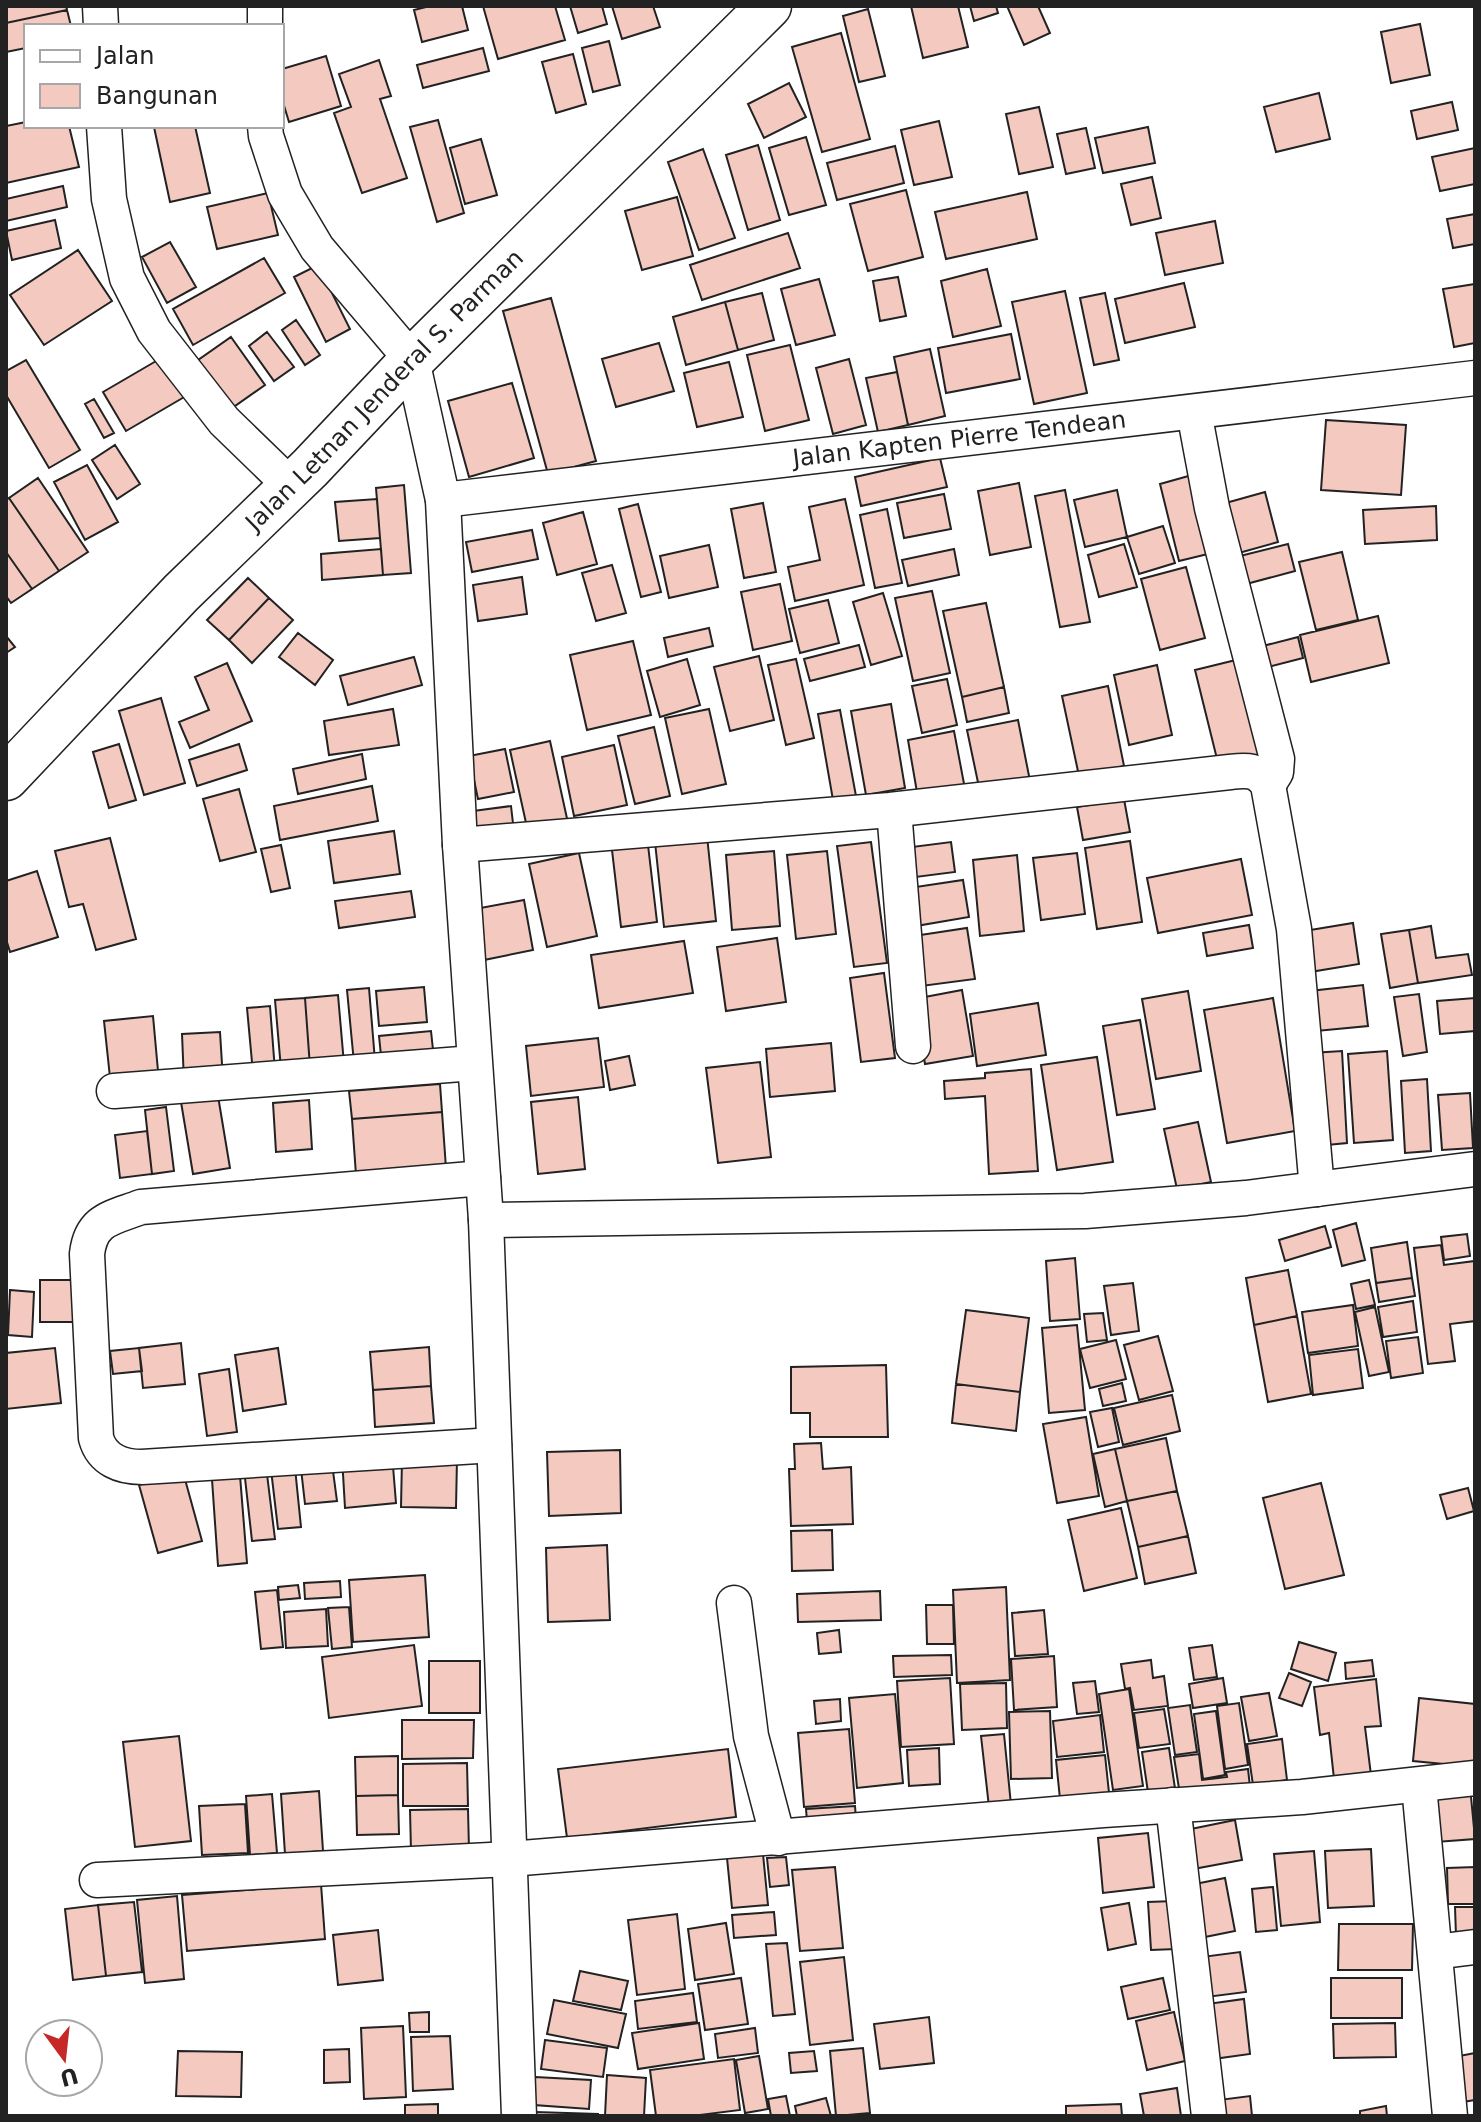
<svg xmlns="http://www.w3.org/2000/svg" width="1481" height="2122" viewBox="0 0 1481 2122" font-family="'DejaVu Sans',sans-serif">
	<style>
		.building { fill: #f3c9c0; stroke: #222; stroke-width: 2 }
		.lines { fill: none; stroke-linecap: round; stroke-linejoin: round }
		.minor-casing { stroke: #222; stroke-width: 37 }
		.trunk-casing { stroke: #222; stroke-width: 47 }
		.minor { stroke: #fff; stroke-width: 34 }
		.trunk { stroke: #fff; stroke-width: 44 }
		.labels { text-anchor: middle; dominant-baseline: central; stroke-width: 6; stroke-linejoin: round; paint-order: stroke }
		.street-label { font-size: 24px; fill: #222; stroke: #fff }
	</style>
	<rect width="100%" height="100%" fill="#fff"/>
	<path class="building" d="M 6,6 L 66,6 L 67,10 L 6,23 Z
		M 430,6 L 462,6 L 468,30 L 422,42 L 414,10 Z
		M 483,6 L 555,6 L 565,40 L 498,59 Z
		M 570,6 L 602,6 L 607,24 L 578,33 Z
		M 612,6 L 653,6 L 660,27 L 622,39 Z
		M 911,6 L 958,6 L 968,47 L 923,58 Z
		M 970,6 L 996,6 L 998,13 L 974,21 Z
		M 1007,6 L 1038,6 L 1050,33 L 1024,45 Z
		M 868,9 L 885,76 L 859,82 L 843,16 Z
		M 67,10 L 71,26 L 26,26 L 26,48 L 6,52 L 6,23 Z
		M 1420,24 L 1430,75 L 1391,83 L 1381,32 Z
		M 841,33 L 870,139 L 822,152 L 792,47 Z
		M 609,41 L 620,85 L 593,92 L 582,48 Z
		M 483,48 L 489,71 L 423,88 L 417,65 Z
		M 573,54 L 586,104 L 556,113 L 542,62 Z
		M 326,56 L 341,106 L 289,122 L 282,99 L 282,69 Z
		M 379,60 L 391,96 L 380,99 L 407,178 L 362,193 L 334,113 L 351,107 L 339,74 Z
		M 789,83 L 806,117 L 764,138 L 748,104 Z
		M 1319,93 L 1330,139 L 1276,152 L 1264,107 Z
		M 1452,102 L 1458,130 L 1417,139 L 1411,111 Z
		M 1039,107 L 1053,167 L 1019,174 L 1006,114 Z
		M 438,120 L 464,213 L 437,222 L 410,127 Z
		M 939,121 L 952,177 L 914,185 L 901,130 Z
		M 26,122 L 26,126 L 69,126 L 79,167 L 6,183 L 6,126 Z
		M 160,126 L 195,126 L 210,193 L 170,202 L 154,127 Z
		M 1148,127 L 1155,163 L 1103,173 L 1095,138 Z
		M 1086,128 L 1095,168 L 1066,174 L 1057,134 Z
		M 806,137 L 826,205 L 789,215 L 769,148 Z
		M 481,139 L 497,195 L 465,204 L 450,148 Z
		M 758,145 L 780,220 L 748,230 L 726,155 Z
		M 895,146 L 904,183 L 837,200 L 827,163 Z
		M 1475,148 L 1475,184 L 1440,191 L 1432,157 Z
		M 703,149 L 735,238 L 699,250 L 668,162 Z
		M 1152,177 L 1161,218 L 1131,225 L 1121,184 Z
		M 63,186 L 67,207 L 6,221 L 6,199 Z
		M 906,190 L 923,257 L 868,271 L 850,204 Z
		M 1027,192 L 1037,239 L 946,259 L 935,212 Z
		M 268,193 L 278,235 L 217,249 L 207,207 Z
		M 677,197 L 693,256 L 642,270 L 625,211 Z
		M 1475,214 L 1475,244 L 1453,248 L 1447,219 Z
		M 55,220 L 61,248 L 12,260 L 6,231 Z
		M 1215,221 L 1223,263 L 1165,275 L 1156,233 Z
		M 788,233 L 800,268 L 702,300 L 690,265 Z
		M 170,242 L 196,287 L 167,303 L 142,257 Z
		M 78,250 L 112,301 L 44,345 L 10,295 Z
		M 264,258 L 285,293 L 193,345 L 173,309 Z
		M 318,265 L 350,329 L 326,342 L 294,277 Z
		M 987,269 L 1001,326 L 953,337 L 941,281 Z
		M 898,277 L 906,316 L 880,321 L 873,281 Z
		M 819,279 L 835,335 L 796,345 L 781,289 Z
		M 1184,283 L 1195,327 L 1125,343 L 1115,299 Z
		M 1475,284 L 1475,343 L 1454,347 L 1443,289 Z
		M 1065,291 L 1087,393 L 1034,404 L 1012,302 Z
		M 762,293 L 774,340 L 738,350 L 725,302 Z
		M 1105,293 L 1119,360 L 1094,365 L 1080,298 Z
		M 551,298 L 596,461 L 548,474 L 503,311 Z
		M 725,302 L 738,350 L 686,365 L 673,317 Z
		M 296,320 L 320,355 L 305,365 L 282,330 Z
		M 267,332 L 294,367 L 274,381 L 249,346 Z
		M 1011,334 L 1020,379 L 946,393 L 938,348 Z
		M 231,337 L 265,385 L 225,413 L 191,365 Z
		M 659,343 L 674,391 L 616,407 L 602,359 Z
		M 790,345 L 809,420 L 765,431 L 747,355 Z
		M 930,349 L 945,416 L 908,425 L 894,357 Z
		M 163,357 L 186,396 L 126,431 L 103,392 Z
		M 849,359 L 866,425 L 833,434 L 816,368 Z
		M 26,360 L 80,450 L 49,468 L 6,395 L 6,371 Z
		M 729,362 L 743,417 L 697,427 L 684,373 Z
		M 897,372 L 908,425 L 878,432 L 866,378 Z
		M 512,383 L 534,458 L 469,477 L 448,401 Z
		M 94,399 L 114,433 L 104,438 L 85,404 Z
		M 1326,420 L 1406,425 L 1401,495 L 1321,490 Z
		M 115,445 L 140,484 L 117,499 L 92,460 Z
		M 940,458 L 947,487 L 861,506 L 855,477 Z
		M 87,465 L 118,522 L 85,540 L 54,482 Z
		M 1192,475 L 1212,553 L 1179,561 L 1160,484 Z
		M 38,478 L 88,552 L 59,571 L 9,498 Z
		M 1019,483 L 1031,547 L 990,555 L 978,491 Z
		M 404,485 L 411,573 L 383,575 L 376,488 Z
		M 1065,490 L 1090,622 L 1060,627 L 1035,496 Z
		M 1117,490 L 1127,537 L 1085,547 L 1074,500 Z
		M 1265,492 L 1278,542 L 1228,556 L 1215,506 Z
		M 944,494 L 951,529 L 904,538 L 897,503 Z
		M 9,498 L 59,571 L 32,589 L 6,552 L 6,500 Z
		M 377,499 L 380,538 L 339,541 L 335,502 Z
		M 845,499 L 864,585 L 795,601 L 788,567 L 820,560 L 809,507 Z
		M 763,503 L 776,572 L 744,578 L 731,509 Z
		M 638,504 L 661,592 L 641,597 L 619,509 Z
		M 1436,506 L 1437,540 L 1365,544 L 1363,510 Z
		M 887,509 L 902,583 L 875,588 L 860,515 Z
		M 583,512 L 597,564 L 557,575 L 543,523 Z
		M 1163,526 L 1175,563 L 1139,574 L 1127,537 Z
		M 532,530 L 538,559 L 472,572 L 466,542 Z
		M 1124,544 L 1137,587 L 1099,597 L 1088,555 Z
		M 1288,544 L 1295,571 L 1235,587 L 1228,559 Z
		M 709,545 L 718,587 L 669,598 L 660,556 Z
		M 381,549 L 383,575 L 322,580 L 321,554 Z
		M 954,549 L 959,575 L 908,586 L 902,560 Z
		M 6,552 L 32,589 L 11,603 L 6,596 Z
		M 1342,552 L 1358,620 L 1316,630 L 1299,562 Z
		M 612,565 L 626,613 L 596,621 L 582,573 Z
		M 1186,567 L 1205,638 L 1160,650 L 1141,579 Z
		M 522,577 L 527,614 L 478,621 L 473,585 Z
		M 248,578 L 269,598 L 229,640 L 207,620 Z
		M 780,584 L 792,641 L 753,650 L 741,592 Z
		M 932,591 L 950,673 L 913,681 L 895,598 Z
		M 883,593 L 902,656 L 871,665 L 853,602 Z
		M 269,598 L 293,620 L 252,663 L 229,640 Z
		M 828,600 L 839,643 L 800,653 L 789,609 Z
		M 986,603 L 1004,687 L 962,697 L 943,611 Z
		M 1378,616 L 1389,663 L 1311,682 L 1300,635 Z
		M 709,628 L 713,646 L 668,657 L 664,638 Z
		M 298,633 L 333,660 L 315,685 L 279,657 Z
		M 6,636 L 15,647 L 6,653 Z
		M 1298,637 L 1303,658 L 1260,669 L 1255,648 Z
		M 633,641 L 651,715 L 587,730 L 570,655 Z
		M 859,645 L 865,667 L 810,681 L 804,659 Z
		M 759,656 L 774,720 L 730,731 L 714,667 Z
		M 414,657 L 422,685 L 348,705 L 340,676 Z
		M 687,659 L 700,705 L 660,717 L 647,671 Z
		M 796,659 L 814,738 L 786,745 L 768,665 Z
		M 1240,659 L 1264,755 L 1219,767 L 1195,670 Z
		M 227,663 L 252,721 L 190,748 L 179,722 L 209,710 L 195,677 Z
		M 1157,665 L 1172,735 L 1129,745 L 1114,675 Z
		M 947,679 L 957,725 L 922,733 L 912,686 Z
		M 1108,686 L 1124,766 L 1079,776 L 1062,696 Z
		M 1004,687 L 1009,713 L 967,722 L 962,697 Z
		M 161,698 L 185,783 L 144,795 L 119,711 Z
		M 891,704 L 905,788 L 866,795 L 851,711 Z
		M 393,709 L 399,745 L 329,755 L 324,721 Z
		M 709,709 L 726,784 L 682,794 L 665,718 Z
		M 840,710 L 856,796 L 833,800 L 818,714 Z
		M 1018,720 L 1030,781 L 980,792 L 967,730 Z
		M 654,727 L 670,796 L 635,804 L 618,736 Z
		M 954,731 L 965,789 L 918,798 L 908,740 Z
		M 550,741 L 568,823 L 528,832 L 510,750 Z
		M 119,744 L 136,800 L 109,808 L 93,752 Z
		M 239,744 L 247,770 L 197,786 L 189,760 Z
		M 614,745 L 627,805 L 574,816 L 562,757 Z
		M 505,749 L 514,792 L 478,799 L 469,756 Z
		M 362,754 L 366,779 L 298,794 L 293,769 Z
		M 372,786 L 378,821 L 280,840 L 274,806 Z
		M 239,789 L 256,852 L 220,861 L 203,799 Z
		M 1124,799 L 1130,832 L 1083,840 L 1077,807 Z
		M 511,806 L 514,832 L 469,839 L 465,812 Z
		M 394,831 L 400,874 L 334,883 L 328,841 Z
		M 707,836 L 716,921 L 664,927 L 655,842 Z
		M 110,838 L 136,939 L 96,950 L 83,904 L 69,907 L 55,851 Z
		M 1130,841 L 1142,922 L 1097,929 L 1085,848 Z
		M 871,842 L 887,963 L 854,967 L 837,846 Z
		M 951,842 L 955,872 L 908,878 L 904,848 Z
		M 281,845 L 290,888 L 271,892 L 261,849 Z
		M 648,845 L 657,922 L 621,927 L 612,850 Z
		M 774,851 L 780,926 L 732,930 L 726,855 Z
		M 827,851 L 836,934 L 796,939 L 787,855 Z
		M 579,853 L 597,936 L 547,947 L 529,864 Z
		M 1077,853 L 1085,914 L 1041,920 L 1033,858 Z
		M 1017,855 L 1024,931 L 980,936 L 973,860 Z
		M 1241,859 L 1252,915 L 1158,933 L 1147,878 Z
		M 37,871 L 58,937 L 10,952 L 6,939 L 6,881 Z
		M 963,880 L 969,917 L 916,926 L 909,888 Z
		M 411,891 L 415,917 L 339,928 L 335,901 Z
		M 524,900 L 533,950 L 484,960 L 475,909 Z
		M 1353,923 L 1359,964 L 1304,973 L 1298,932 Z
		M 1249,925 L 1253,948 L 1207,956 L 1203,933 Z
		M 1431,926 L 1436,958 L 1468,954 L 1472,975 L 1418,983 L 1409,930 Z
		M 967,928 L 975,979 L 914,987 L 907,937 Z
		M 1409,930 L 1418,983 L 1390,988 L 1381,934 Z
		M 777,938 L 786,1002 L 726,1011 L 717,947 Z
		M 684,941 L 693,993 L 599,1008 L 591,955 Z
		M 884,973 L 895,1058 L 861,1062 L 850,978 Z
		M 1363,985 L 1368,1026 L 1306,1032 L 1301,992 Z
		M 424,987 L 427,1022 L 379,1026 L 376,991 Z
		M 369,988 L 375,1061 L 354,1063 L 347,990 Z
		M 962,990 L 973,1056 L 925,1064 L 914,999 Z
		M 1188,991 L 1201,1071 L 1156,1079 L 1142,999 Z
		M 1419,994 L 1427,1052 L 1403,1056 L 1394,997 Z
		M 338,995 L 344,1064 L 310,1067 L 305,998 Z
		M 305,998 L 310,1067 L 281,1069 L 275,1000 Z
		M 1273,998 L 1295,1131 L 1227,1143 L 1204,1010 Z
		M 1475,998 L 1475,1031 L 1440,1034 L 1437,1001 Z
		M 1038,1003 L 1046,1055 L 977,1066 L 970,1014 Z
		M 270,1006 L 275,1071 L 253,1073 L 247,1008 Z
		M 153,1016 L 159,1082 L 111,1087 L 104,1021 Z
		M 1140,1020 L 1155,1109 L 1117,1115 L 1103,1026 Z
		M 431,1031 L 434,1059 L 382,1065 L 379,1036 Z
		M 220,1032 L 223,1080 L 184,1082 L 182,1034 Z
		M 598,1038 L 604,1087 L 531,1096 L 526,1046 Z
		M 831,1043 L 835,1091 L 770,1097 L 766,1049 Z
		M 1342,1051 L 1347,1143 L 1317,1146 L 1311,1053 Z
		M 1387,1051 L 1393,1140 L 1354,1143 L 1348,1054 Z
		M 629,1056 L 635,1085 L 610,1090 L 605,1061 Z
		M 1097,1057 L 1113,1162 L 1057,1170 L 1041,1065 Z
		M 760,1062 L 771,1157 L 718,1163 L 706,1068 Z
		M 1031,1069 L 1038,1171 L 989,1174 L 985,1096 L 945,1099 L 944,1081 L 985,1078 L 985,1073 Z
		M 1427,1079 L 1431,1151 L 1405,1153 L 1401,1081 Z
		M 440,1084 L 442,1112 L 352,1119 L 349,1091 Z
		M 1470,1093 L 1473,1148 L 1442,1150 L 1438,1095 Z
		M 218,1096 L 230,1168 L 193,1174 L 181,1102 Z
		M 578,1097 L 585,1169 L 538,1174 L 531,1102 Z
		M 309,1100 L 312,1149 L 276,1152 L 273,1103 Z
		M 166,1107 L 174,1171 L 152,1174 L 145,1110 Z
		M 442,1112 L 446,1168 L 356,1175 L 352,1119 Z
		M 1198,1122 L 1211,1182 L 1177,1189 L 1164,1129 Z
		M 147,1131 L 152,1174 L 120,1178 L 115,1135 Z
		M 1356,1223 L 1365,1260 L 1342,1266 L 1333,1230 Z
		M 1325,1226 L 1331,1247 L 1285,1261 L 1279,1240 Z
		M 1467,1234 L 1470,1256 L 1444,1260 L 1441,1237 Z
		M 1407,1242 L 1412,1278 L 1376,1283 L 1371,1248 Z
		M 1441,1245 L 1444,1265 L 1475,1261 L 1475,1321 L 1450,1324 L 1455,1361 L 1428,1364 L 1414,1248 Z
		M 1075,1258 L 1080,1319 L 1050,1321 L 1046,1261 Z
		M 1288,1270 L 1297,1316 L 1254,1325 L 1246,1278 Z
		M 1412,1278 L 1415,1296 L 1379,1302 L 1376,1283 Z
		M 40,1280 L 86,1280 L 85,1322 L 40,1322 Z
		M 1369,1280 L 1375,1305 L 1356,1309 L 1351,1284 Z
		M 1133,1283 L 1139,1331 L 1111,1335 L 1104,1286 Z
		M 10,1290 L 34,1292 L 32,1337 L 8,1335 Z
		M 1413,1301 L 1417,1332 L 1383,1337 L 1378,1307 Z
		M 1353,1305 L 1358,1346 L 1308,1353 L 1302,1312 Z
		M 1375,1307 L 1389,1372 L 1369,1376 L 1355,1312 Z
		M 966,1310 L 1029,1318 L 1020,1392 L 956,1384 Z
		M 1103,1313 L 1107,1340 L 1087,1342 L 1084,1314 Z
		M 1297,1316 L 1311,1394 L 1268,1402 L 1254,1325 Z
		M 1077,1325 L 1085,1410 L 1049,1413 L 1042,1328 Z
		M 1158,1336 L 1173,1391 L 1139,1400 L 1124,1345 Z
		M 1418,1337 L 1423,1373 L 1391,1378 L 1386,1341 Z
		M 1116,1340 L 1126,1379 L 1090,1388 L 1080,1349 Z
		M 181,1343 L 185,1384 L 143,1388 L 139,1348 Z
		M 429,1347 L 431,1386 L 373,1390 L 370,1352 Z
		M 55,1348 L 61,1403 L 6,1409 L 6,1353 Z
		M 139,1348 L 142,1371 L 113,1374 L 110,1351 Z
		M 278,1348 L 286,1404 L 243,1411 L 235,1355 Z
		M 1358,1349 L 1363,1388 L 1313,1395 L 1309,1355 Z
		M 886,1365 L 888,1437 L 810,1437 L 810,1413 L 791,1413 L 791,1367 Z
		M 229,1369 L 237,1432 L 207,1436 L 199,1374 Z
		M 1122,1383 L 1126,1401 L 1103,1406 L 1099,1389 Z
		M 956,1384 L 1020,1392 L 1016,1431 L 952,1423 Z
		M 431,1386 L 434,1423 L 375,1427 L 373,1390 Z
		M 1172,1395 L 1180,1431 L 1123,1445 L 1114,1408 Z
		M 1112,1408 L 1119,1442 L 1098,1447 L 1090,1412 Z
		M 1086,1417 L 1099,1496 L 1057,1503 L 1043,1424 Z
		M 1166,1438 L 1177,1491 L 1127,1501 L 1115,1449 Z
		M 821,1443 L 823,1469 L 851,1467 L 853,1524 L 791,1526 L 789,1469 L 795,1469 L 794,1444 Z
		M 1115,1449 L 1127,1501 L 1105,1507 L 1093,1454 Z
		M 620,1450 L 621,1513 L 549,1516 L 547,1452 Z
		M 392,1454 L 396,1503 L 345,1508 L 342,1457 Z
		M 331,1456 L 337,1501 L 305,1504 L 300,1460 Z
		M 294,1458 L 301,1527 L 278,1529 L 270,1461 Z
		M 402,1459 L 457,1459 L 456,1508 L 401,1507 Z
		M 239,1463 L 247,1563 L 218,1566 L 211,1465 Z
		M 266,1466 L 275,1539 L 252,1541 L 244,1469 Z
		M 183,1472 L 202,1541 L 158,1553 L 139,1485 Z
		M 1321,1483 L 1344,1575 L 1285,1589 L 1263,1498 Z
		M 1468,1488 L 1474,1511 L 1447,1519 L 1440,1495 Z
		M 1177,1491 L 1188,1536 L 1138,1547 L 1127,1501 Z
		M 1121,1508 L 1137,1578 L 1084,1591 L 1068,1520 Z
		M 832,1530 L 833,1570 L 792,1571 L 791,1531 Z
		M 1188,1536 L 1196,1573 L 1145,1584 L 1138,1547 Z
		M 607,1545 L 610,1620 L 548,1622 L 546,1548 Z
		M 425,1575 L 429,1637 L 353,1642 L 349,1580 Z
		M 340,1581 L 341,1597 L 305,1599 L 304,1583 Z
		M 298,1585 L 300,1598 L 279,1600 L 278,1587 Z
		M 1006,1587 L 1010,1680 L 957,1683 L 953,1590 Z
		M 277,1590 L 283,1647 L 261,1649 L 255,1592 Z
		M 880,1591 L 881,1620 L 798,1622 L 797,1594 Z
		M 926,1605 L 953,1605 L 954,1644 L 927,1644 Z
		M 349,1607 L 352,1647 L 332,1649 L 328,1608 Z
		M 326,1609 L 328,1646 L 286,1648 L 284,1612 Z
		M 1044,1610 L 1048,1654 L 1015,1656 L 1012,1613 Z
		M 839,1630 L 841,1652 L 819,1654 L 817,1633 Z
		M 1299,1642 L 1336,1653 L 1328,1681 L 1291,1669 Z
		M 414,1645 L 422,1706 L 329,1718 L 322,1657 Z
		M 1212,1645 L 1217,1677 L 1194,1680 L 1189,1648 Z
		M 951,1655 L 952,1675 L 894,1677 L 893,1656 Z
		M 1054,1656 L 1057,1707 L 1014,1710 L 1011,1659 Z
		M 1151,1660 L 1153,1678 L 1164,1676 L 1168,1706 L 1134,1710 L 1130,1688 L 1125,1689 L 1121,1664 Z
		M 1372,1660 L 1374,1676 L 1346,1679 L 1345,1663 Z
		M 429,1661 L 480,1661 L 480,1713 L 429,1713 Z
		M 1289,1673 L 1311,1682 L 1302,1706 L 1279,1698 Z
		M 950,1678 L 954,1744 L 901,1747 L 897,1681 Z
		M 1223,1678 L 1227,1703 L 1193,1708 L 1189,1684 Z
		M 1376,1679 L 1381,1726 L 1365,1727 L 1372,1783 L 1335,1788 L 1329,1733 L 1320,1735 L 1314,1687 Z
		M 1095,1681 L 1099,1712 L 1077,1714 L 1073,1683 Z
		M 1006,1683 L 1007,1728 L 962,1730 L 960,1684 Z
		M 1129,1689 L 1143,1786 L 1113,1790 L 1099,1694 Z
		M 1269,1693 L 1277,1736 L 1249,1741 L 1241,1697 Z
		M 895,1694 L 903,1783 L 857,1788 L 849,1698 Z
		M 1419,1698 L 1475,1704 L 1475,1767 L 1413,1761 Z
		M 840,1699 L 841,1721 L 816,1724 L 814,1701 Z
		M 1239,1703 L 1248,1765 L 1225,1769 L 1217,1706 Z
		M 1190,1705 L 1197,1752 L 1175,1755 L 1168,1708 Z
		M 1164,1709 L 1170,1744 L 1139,1748 L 1134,1713 Z
		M 1050,1711 L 1052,1778 L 1011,1779 L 1009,1712 Z
		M 1216,1711 L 1225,1775 L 1203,1779 L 1194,1714 Z
		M 1100,1715 L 1104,1752 L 1057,1757 L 1053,1721 Z
		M 402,1720 L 474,1720 L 473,1758 L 402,1759 Z
		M 849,1729 L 855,1803 L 804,1807 L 798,1733 Z
		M 1004,1734 L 1011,1805 L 989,1807 L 981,1736 Z
		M 179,1736 L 191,1841 L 135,1847 L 123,1742 Z
		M 1282,1739 L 1287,1780 L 1253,1785 L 1247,1744 Z
		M 939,1748 L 940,1784 L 909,1786 L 907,1750 Z
		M 1169,1748 L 1176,1795 L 1149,1799 L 1142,1752 Z
		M 728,1749 L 736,1817 L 567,1838 L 558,1769 Z
		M 1199,1754 L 1202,1780 L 1227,1777 L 1226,1772 L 1248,1769 L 1250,1787 L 1180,1795 L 1174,1757 Z
		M 1105,1755 L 1109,1793 L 1060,1799 L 1056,1760 Z
		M 398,1756 L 398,1795 L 356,1796 L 355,1757 Z
		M 467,1763 L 468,1806 L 403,1806 L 403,1764 Z
		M 1470,1786 L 1475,1839 L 1436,1842 L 1432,1789 Z
		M 319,1791 L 323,1851 L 285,1854 L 281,1794 Z
		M 272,1794 L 277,1853 L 250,1855 L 246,1796 Z
		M 398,1795 L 399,1834 L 357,1835 L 356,1796 Z
		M 245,1804 L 248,1853 L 202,1855 L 199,1806 Z
		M 855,1806 L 856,1819 L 807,1821 L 806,1809 Z
		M 468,1809 L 469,1850 L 411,1851 L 410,1810 Z
		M 1235,1820 L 1242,1860 L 1188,1870 L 1181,1831 Z
		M 1148,1833 L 1154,1887 L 1103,1893 L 1098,1838 Z
		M 1371,1849 L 1374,1906 L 1328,1908 L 1325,1851 Z
		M 1314,1851 L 1320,1922 L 1281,1926 L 1274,1854 Z
		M 763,1854 L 768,1905 L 732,1908 L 727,1858 Z
		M 786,1857 L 789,1885 L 770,1887 L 767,1858 Z
		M 835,1867 L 843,1948 L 800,1951 L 792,1870 Z
		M 1475,1867 L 1475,1904 L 1448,1904 L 1447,1868 Z
		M 1225,1878 L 1235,1931 L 1200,1938 L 1190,1885 Z
		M 321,1884 L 325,1939 L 187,1951 L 182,1895 Z
		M 1273,1887 L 1277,1930 L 1256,1932 L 1252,1889 Z
		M 177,1896 L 184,1979 L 145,1983 L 137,1900 Z
		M 1174,1901 L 1176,1949 L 1151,1950 L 1148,1902 Z
		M 134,1902 L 142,1972 L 106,1976 L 98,1905 Z
		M 1129,1903 L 1136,1944 L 1108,1950 L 1101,1908 Z
		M 98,1905 L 106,1976 L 73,1980 L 65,1909 Z
		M 1455,1907 L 1475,1907 L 1475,1935 L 1456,1936 Z
		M 774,1912 L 776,1935 L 734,1938 L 732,1915 Z
		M 677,1914 L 685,1989 L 637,1995 L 628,1920 Z
		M 726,1923 L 734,1974 L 695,1980 L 688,1929 Z
		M 1339,1924 L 1413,1924 L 1412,1970 L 1338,1970 Z
		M 378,1930 L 383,1980 L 338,1985 L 333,1935 Z
		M 787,1943 L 795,2014 L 773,2016 L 766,1944 Z
		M 1240,1952 L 1246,1992 L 1199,1998 L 1194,1958 Z
		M 844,1957 L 853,2040 L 810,2045 L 800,1962 Z
		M 580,1971 L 628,1981 L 621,2010 L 573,2001 Z
		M 741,1978 L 748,2024 L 705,2030 L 698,1984 Z
		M 1163,1978 L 1170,2010 L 1128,2019 L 1121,1987 Z
		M 1331,1978 L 1402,1978 L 1402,2018 L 1331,2018 Z
		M 693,1993 L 697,2022 L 638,2029 L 635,2001 Z
		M 1244,1999 L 1250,2054 L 1206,2060 L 1200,2005 Z
		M 554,2000 L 626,2014 L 618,2048 L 547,2034 Z
		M 429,2012 L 429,2032 L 410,2032 L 409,2013 Z
		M 1174,2012 L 1185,2061 L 1147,2070 L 1136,2021 Z
		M 929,2017 L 934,2063 L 880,2069 L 874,2024 Z
		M 699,2023 L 704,2059 L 638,2069 L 632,2033 Z
		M 1395,2023 L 1396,2057 L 1334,2058 L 1333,2024 Z
		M 403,2026 L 406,2097 L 364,2099 L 361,2028 Z
		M 755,2028 L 758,2053 L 718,2058 L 715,2034 Z
		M 450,2036 L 453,2089 L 413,2091 L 411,2037 Z
		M 545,2040 L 607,2048 L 603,2077 L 541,2069 Z
		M 863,2048 L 870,2113 L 836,2116 L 830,2051 Z
		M 349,2049 L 350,2082 L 324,2083 L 324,2050 Z
		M 178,2051 L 242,2052 L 241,2097 L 176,2096 Z
		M 814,2051 L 817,2071 L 791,2073 L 789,2053 Z
		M 1475,2053 L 1475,2100 L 1463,2102 L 1454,2057 Z
		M 759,2056 L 768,2109 L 745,2113 L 736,2060 Z
		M 734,2059 L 740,2110 L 692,2116 L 656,2116 L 650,2070 Z
		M 607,2075 L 646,2078 L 644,2116 L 605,2116 Z
		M 535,2077 L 591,2080 L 589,2109 L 534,2105 Z
		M 1177,2088 L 1181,2116 L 1144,2116 L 1140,2094 Z
		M 786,2096 L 790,2116 L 771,2116 L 768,2099 Z
		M 1250,2096 L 1252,2116 L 1213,2116 L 1211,2101 Z
		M 826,2098 L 831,2116 L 797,2116 L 795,2106 Z
		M 438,2104 L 438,2116 L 405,2116 L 405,2105 Z
		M 1121,2104 L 1122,2116 L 1066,2116 L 1066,2106 Z
		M 1386,2106 L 1387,2116 L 1360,2116 L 1360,2111 Z
		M 535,2112 L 598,2114 L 598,2116 L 535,2116 Z"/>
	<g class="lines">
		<g class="minor-casing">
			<g id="minor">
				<path d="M 100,6 L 101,26"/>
				<path d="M 265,26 L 265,6"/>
				<path d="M 104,126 L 109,199 L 127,278 L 154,331 L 224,421 L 291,486"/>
				<path d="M 265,126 L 266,136 L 285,194 L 317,248 L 412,360 L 443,500 L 460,845 L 486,1220 L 519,2116"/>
				<path d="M 1194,412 L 1212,508 L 1277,759 L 1276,772 L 1268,785"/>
				<path id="s1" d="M 443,500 L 1475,378"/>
				<path d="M 894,810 L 913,1046"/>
				<path d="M 460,845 L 890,810 L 1230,772 C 1247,770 1258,769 1268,785 L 1294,929 L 1317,1189"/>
				<path d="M 114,1091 L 474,1063"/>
				<path d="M 483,1178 L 141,1207 C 112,1218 91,1219 87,1254 L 96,1438 C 102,1460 121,1467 142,1467 L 494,1445"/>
				<path d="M 486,1220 L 1085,1211 L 1246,1198 L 1475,1169"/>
				<path d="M 734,1603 L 751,1736 L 778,1838"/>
				<path d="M 1419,1786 L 1450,2116"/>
				<path d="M 1173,1805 L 1209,2116"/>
				<path d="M 97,1880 L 510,1859 L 1103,1810 L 1302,1797 L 1475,1778"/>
				<path d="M 1435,1952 L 1475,1947"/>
			</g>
		</g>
		<g class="trunk-casing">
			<g id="trunk">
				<path id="s2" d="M 6,778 L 181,593 L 310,468 L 412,360 L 769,6"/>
			</g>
		</g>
		<use href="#minor" class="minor"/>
		<use href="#trunk" class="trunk"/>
	</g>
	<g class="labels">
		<g class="street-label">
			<text stroke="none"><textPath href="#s2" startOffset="542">Jalan Letnan Jenderal S. Parman</textPath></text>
			<text stroke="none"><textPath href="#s1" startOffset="520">Jalan Kapten Pierre Tendean</textPath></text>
		</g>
	</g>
	<rect width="1481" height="2122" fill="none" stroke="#222222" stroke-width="16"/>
	<rect x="24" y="24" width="260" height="104" fill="#ffffff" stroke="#a7a7a7" stroke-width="2"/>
	<rect x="40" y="50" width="40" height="12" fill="#ffffff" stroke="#a7a7a7" stroke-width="2"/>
	<text x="96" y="64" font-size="24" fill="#222222">Jalan</text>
	<rect x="40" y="84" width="40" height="24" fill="#f3c9c0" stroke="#a7a7a7" stroke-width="2"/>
	<text x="96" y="104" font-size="24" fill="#222222">Bangunan</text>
	<g transform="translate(64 2058) rotate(165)"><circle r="38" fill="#ffffff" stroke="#a7a7a7" stroke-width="2"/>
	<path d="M0-6L14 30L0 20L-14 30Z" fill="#c62828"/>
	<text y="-12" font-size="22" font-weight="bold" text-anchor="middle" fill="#222222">U</text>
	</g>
</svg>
